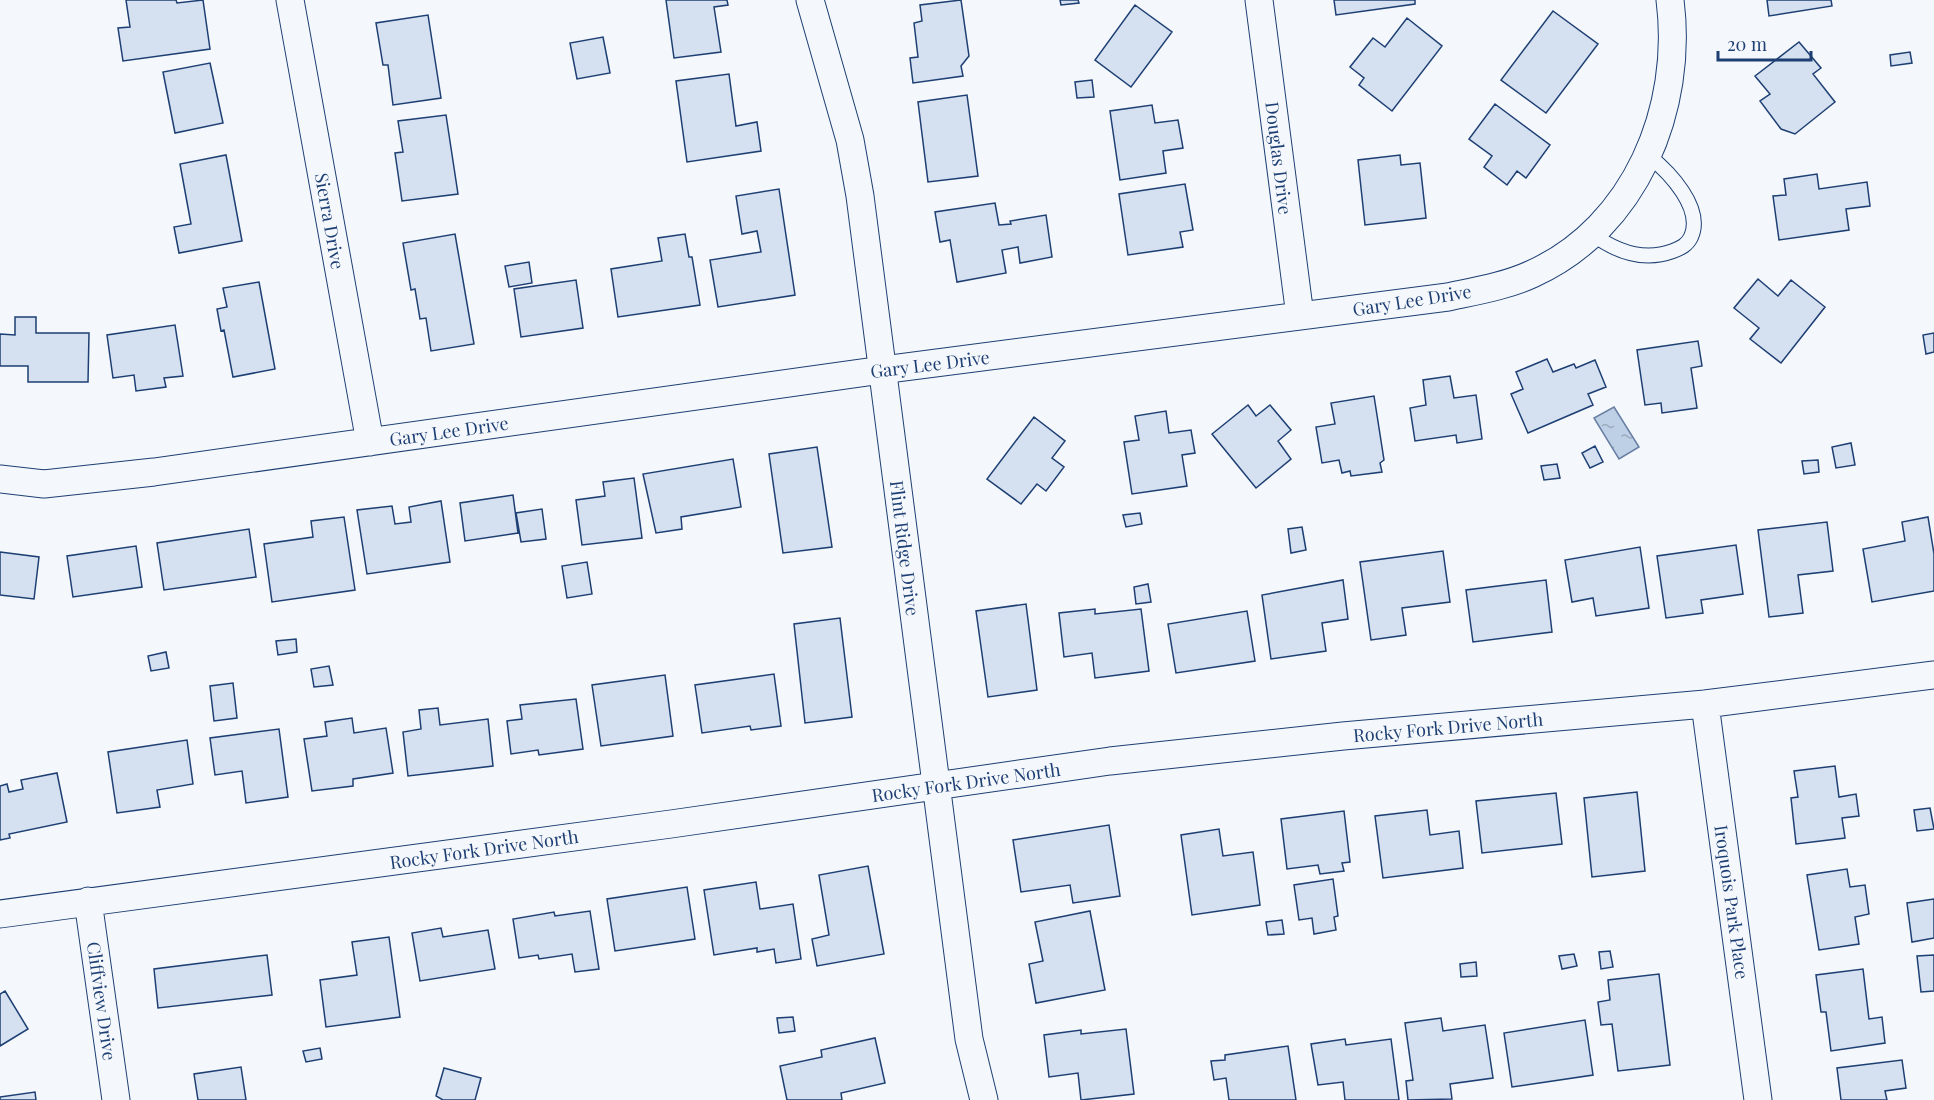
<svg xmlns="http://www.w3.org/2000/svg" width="1934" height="1100" viewBox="0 0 1934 1100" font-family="'Playfair Display',serif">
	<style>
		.water { fill: url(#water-ripples); stroke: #687fa3; stroke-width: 1.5 }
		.building { fill: #d5e0f0; stroke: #1d3f73; stroke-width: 1.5 }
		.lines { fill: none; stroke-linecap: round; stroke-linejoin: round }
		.service-casing { stroke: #1d3f73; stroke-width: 16 }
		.minor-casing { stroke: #1d3f73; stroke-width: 29 }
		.service { stroke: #f4f7fb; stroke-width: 14 }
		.minor { stroke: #f4f7fb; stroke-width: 27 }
		.labels { text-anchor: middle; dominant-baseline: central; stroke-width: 4.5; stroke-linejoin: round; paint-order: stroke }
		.street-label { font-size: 18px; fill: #1d3f73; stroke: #f4f7fb }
	</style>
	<defs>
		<pattern id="water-ripples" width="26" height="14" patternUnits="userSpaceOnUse" patternTransform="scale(1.5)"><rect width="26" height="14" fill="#bed0e5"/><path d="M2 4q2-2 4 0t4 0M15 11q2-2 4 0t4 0" fill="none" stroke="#9aaabe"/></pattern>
	</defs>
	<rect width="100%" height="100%" fill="#f4f7fb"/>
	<path class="water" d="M 1614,407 L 1639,447 L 1619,459 L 1594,418 Z"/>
	<path class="building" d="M 126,0 L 176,0 L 177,3 L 203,0 L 210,49 L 123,61 L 118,28 L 130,27 Z
		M 666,0 L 727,0 L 728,5 L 714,7 L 721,52 L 674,58 Z
		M 961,0 L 969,56 L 961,66 L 963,76 L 913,83 L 910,58 L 918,57 L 914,23 L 922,21 L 920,5 Z
		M 1060,0 L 1078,0 L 1079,3 L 1061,5 Z
		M 1334,0 L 1415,0 L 1415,4 L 1336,15 Z
		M 1767,0 L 1831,0 L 1832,6 L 1769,16 Z
		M 1135,5 L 1172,32 L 1131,87 L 1095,60 Z
		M 1553,11 L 1598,44 L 1546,113 L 1501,80 Z
		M 428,15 L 441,98 L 393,105 L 388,65 L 383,65 L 376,23 Z
		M 1407,18 L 1442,46 L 1392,111 L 1359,85 L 1364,78 L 1350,67 L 1373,38 L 1385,47 Z
		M 603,37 L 610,73 L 577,79 L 570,43 Z
		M 1799,42 L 1821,68 L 1813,74 L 1835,102 L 1795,134 L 1781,129 L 1760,101 L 1770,94 L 1755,76 Z
		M 1910,52 L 1912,63 L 1891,66 L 1890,55 Z
		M 210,63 L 223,123 L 175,133 L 163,72 Z
		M 729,74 L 736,126 L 757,122 L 761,151 L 687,162 L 676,81 Z
		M 1092,80 L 1094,97 L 1077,98 L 1075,82 Z
		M 967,95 L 978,176 L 928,182 L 918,102 Z
		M 1495,104 L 1550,145 L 1526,178 L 1517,171 L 1507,185 L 1484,167 L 1492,156 L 1469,139 Z
		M 1152,105 L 1155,123 L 1178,120 L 1183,148 L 1163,151 L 1166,173 L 1120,180 L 1110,111 Z
		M 446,115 L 458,194 L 402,201 L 395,153 L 403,152 L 398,121 Z
		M 226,155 L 242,241 L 179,253 L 174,227 L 191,224 L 180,164 Z
		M 1400,155 L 1401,165 L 1420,163 L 1426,218 L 1365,225 L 1358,160 Z
		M 1817,174 L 1819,189 L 1867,182 L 1870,206 L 1846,209 L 1849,230 L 1779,240 L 1773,196 L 1786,195 L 1784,179 Z
		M 1185,184 L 1193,230 L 1180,232 L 1183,247 L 1128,255 L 1119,194 Z
		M 779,189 L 795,295 L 718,307 L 710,260 L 761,252 L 757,231 L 742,234 L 736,196 Z
		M 995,203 L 999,225 L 1011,224 L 1010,221 L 1046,215 L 1052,257 L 1020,263 L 1018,247 L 1002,250 L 1006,273 L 957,282 L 950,240 L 940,242 L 935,212 Z
		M 455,234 L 474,344 L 431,351 L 426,318 L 420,319 L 415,289 L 411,290 L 403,243 Z
		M 685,234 L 689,257 L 692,257 L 700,305 L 618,317 L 611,269 L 662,261 L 658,238 Z
		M 529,262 L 532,283 L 509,287 L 505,266 Z
		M 1758,279 L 1778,296 L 1791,280 L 1825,307 L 1781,363 L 1750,339 L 1759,328 L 1734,308 Z
		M 576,280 L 583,328 L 521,337 L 514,289 Z
		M 259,282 L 275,369 L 233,377 L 224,330 L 221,331 L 217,309 L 227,307 L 223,288 Z
		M 15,317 L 36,317 L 36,333 L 89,333 L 88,382 L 28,382 L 28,366 L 0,366 L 0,334 L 15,335 Z
		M 175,325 L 183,376 L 164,378 L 166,387 L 136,391 L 134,375 L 113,378 L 107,335 Z
		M 1934,333 L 1934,352 L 1926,354 L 1923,335 Z
		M 1698,341 L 1702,366 L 1691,368 L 1697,408 L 1662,413 L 1661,403 L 1645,405 L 1637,350 Z
		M 1547,359 L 1553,372 L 1574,364 L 1576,368 L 1595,360 L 1606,387 L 1588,394 L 1593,405 L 1528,433 L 1511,394 L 1523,389 L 1516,372 Z
		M 1450,376 L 1454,398 L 1476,395 L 1482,439 L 1457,443 L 1456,435 L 1415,441 L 1410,408 L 1426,405 L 1423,380 Z
		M 1374,396 L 1384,460 L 1380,463 L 1382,472 L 1351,476 L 1350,471 L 1342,473 L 1339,460 L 1322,463 L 1316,427 L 1335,424 L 1331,403 Z
		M 1248,405 L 1256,416 L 1270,405 L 1291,430 L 1278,441 L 1291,459 L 1256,488 L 1212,434 Z
		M 1166,411 L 1169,433 L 1191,430 L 1195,453 L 1182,455 L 1187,486 L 1132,494 L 1124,442 L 1139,440 L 1135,416 Z
		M 1034,417 L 1065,441 L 1052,458 L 1064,467 L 1046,491 L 1037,484 L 1021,504 L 987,479 Z
		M 1851,443 L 1855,465 L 1836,468 L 1832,447 Z
		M 1595,446 L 1603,462 L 1590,468 L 1582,453 Z
		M 817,447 L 832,547 L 783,553 L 769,454 Z
		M 733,459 L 741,507 L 681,517 L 682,529 L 656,533 L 643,474 Z
		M 1818,460 L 1819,472 L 1804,474 L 1802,461 Z
		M 1557,464 L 1560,478 L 1544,480 L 1541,466 Z
		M 634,478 L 642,538 L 582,545 L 576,500 L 605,496 L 603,482 Z
		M 513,495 L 518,533 L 465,541 L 460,503 Z
		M 441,501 L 450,562 L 367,574 L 357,510 L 392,506 L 395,524 L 411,522 L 409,507 Z
		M 542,509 L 546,539 L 521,542 L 516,513 Z
		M 1140,513 L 1142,524 L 1126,527 L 1123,515 Z
		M 344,517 L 355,590 L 272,602 L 264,544 L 313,537 L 311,521 Z
		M 1928,517 L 1934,554 L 1934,591 L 1872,602 L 1863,549 L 1905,541 L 1902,522 Z
		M 1827,522 L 1833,571 L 1798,575 L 1803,613 L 1769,617 L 1758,530 Z
		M 1302,527 L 1306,550 L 1291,553 L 1288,529 Z
		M 249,529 L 256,577 L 164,590 L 157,543 Z
		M 1736,545 L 1743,594 L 1701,600 L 1703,613 L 1666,618 L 1657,556 Z
		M 136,546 L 142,587 L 73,597 L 67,556 Z
		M 1640,547 L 1649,608 L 1596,616 L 1593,598 L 1572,602 L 1565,560 Z
		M 1443,551 L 1450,602 L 1402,608 L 1406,635 L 1371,640 L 1360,562 Z
		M 0,552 L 39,557 L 34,599 L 0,595 Z
		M 587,562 L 592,594 L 567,598 L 562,566 Z
		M 1343,580 L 1348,619 L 1322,623 L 1326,651 L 1271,659 L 1262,595 Z
		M 1546,580 L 1552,632 L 1473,642 L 1466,590 Z
		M 1148,584 L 1151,602 L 1136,604 L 1134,587 Z
		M 1026,604 L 1037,690 L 988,697 L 976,611 Z
		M 1095,609 L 1095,614 L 1141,609 L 1149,671 L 1095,678 L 1092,653 L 1064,657 L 1059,613 Z
		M 1247,611 L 1255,661 L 1176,673 L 1168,624 Z
		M 840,618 L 852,717 L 805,723 L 794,624 Z
		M 296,639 L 297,652 L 278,655 L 276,641 Z
		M 166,652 L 169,668 L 151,671 L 148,656 Z
		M 329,666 L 333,685 L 314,687 L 311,669 Z
		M 774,674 L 781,726 L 751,730 L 750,726 L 702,733 L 695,685 Z
		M 665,675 L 673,736 L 601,746 L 592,685 Z
		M 233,683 L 237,718 L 214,721 L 210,686 Z
		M 576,699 L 583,749 L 539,755 L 538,750 L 511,754 L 507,721 L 522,719 L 520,705 Z
		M 438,708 L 440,725 L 488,719 L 493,766 L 408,776 L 403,732 L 421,729 L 419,710 Z
		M 352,718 L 354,733 L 386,728 L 393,773 L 353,779 L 353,786 L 312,791 L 304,739 L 327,736 L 325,722 Z
		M 279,729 L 288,797 L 246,803 L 242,771 L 215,775 L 210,738 Z
		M 187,740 L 193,784 L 157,790 L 160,807 L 117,813 L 108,752 Z
		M 1835,766 L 1839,797 L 1856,794 L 1859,816 L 1842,818 L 1845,838 L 1796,844 L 1791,798 L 1798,797 L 1794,771 Z
		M 57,773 L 67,822 L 9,834 L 10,838 L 0,840 L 0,786 L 7,784 L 9,792 L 23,789 L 21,780 Z
		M 1637,792 L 1645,871 L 1592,877 L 1584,798 Z
		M 1556,793 L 1562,844 L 1482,853 L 1476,801 Z
		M 1930,808 L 1934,829 L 1917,831 L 1914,810 Z
		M 1427,810 L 1430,835 L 1459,831 L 1463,868 L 1383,878 L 1375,816 Z
		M 1344,811 L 1350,862 L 1342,863 L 1344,871 L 1320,874 L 1318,865 L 1287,869 L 1281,819 Z
		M 1109,825 L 1120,896 L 1073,903 L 1070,885 L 1021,892 L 1013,840 Z
		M 1219,829 L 1223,856 L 1253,852 L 1260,905 L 1192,915 L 1181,835 Z
		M 868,866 L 884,954 L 817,966 L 812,939 L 829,935 L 819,875 Z
		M 1847,869 L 1850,887 L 1865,885 L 1869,914 L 1855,917 L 1859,944 L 1819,950 L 1807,875 Z
		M 1333,879 L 1338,916 L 1334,917 L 1336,930 L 1314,934 L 1312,918 L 1299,920 L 1294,885 Z
		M 756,882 L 760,909 L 793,904 L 801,959 L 776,963 L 774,949 L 757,952 L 757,948 L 714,955 L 704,890 Z
		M 687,887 L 695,939 L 615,951 L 607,899 Z
		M 1934,899 L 1934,938 L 1912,942 L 1907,903 Z
		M 590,911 L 599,969 L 575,972 L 572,954 L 539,959 L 538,955 L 519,958 L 513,919 L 554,912 L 555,916 Z
		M 1090,911 L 1105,990 L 1036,1003 L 1029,964 L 1043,961 L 1035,922 Z
		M 1282,920 L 1284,934 L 1268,935 L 1266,922 Z
		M 441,928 L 443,937 L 488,930 L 495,969 L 420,981 L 412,933 Z
		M 389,937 L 400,1017 L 326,1027 L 320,980 L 357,975 L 352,942 Z
		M 1610,951 L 1613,967 L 1601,969 L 1599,952 Z
		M 1574,954 L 1577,966 L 1562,969 L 1559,956 Z
		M 267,955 L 272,995 L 158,1008 L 154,969 Z
		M 1934,955 L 1934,991 L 1921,992 L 1917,956 Z
		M 1476,962 L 1477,976 L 1461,977 L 1460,964 Z
		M 1863,969 L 1869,1019 L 1882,1017 L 1885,1043 L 1831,1051 L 1826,1012 L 1821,1012 L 1816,975 Z
		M 1659,974 L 1670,1065 L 1618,1071 L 1612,1024 L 1601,1025 L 1598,1002 L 1610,1000 L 1608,980 Z
		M 5,991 L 28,1029 L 0,1046 L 0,994 Z
		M 793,1017 L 795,1031 L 779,1033 L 777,1018 Z
		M 1441,1018 L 1443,1031 L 1485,1025 L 1493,1078 L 1450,1084 L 1452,1099 L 1408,1100 L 1406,1081 L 1413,1080 L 1405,1023 Z
		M 1585,1020 L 1593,1075 L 1512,1087 L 1504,1033 Z
		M 1126,1029 L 1134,1094 L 1081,1100 L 1078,1073 L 1049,1077 L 1044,1035 L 1081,1030 L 1081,1034 Z
		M 875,1038 L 885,1083 L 841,1093 L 842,1100 L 787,1100 L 780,1066 L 822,1057 L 821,1050 Z
		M 1345,1039 L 1346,1045 L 1391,1039 L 1399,1100 L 1345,1100 L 1343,1082 L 1318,1085 L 1311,1044 Z
		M 1288,1046 L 1296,1100 L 1229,1100 L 1226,1078 L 1214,1080 L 1211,1061 L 1225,1060 L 1225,1055 Z
		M 320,1048 L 322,1059 L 306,1062 L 303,1051 Z
		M 1902,1060 L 1906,1088 L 1885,1091 L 1887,1100 L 1841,1100 L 1837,1068 Z
		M 241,1067 L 246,1100 L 198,1100 L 194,1074 Z
		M 444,1068 L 481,1078 L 475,1100 L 443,1100 L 436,1096 Z
		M 35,1092 L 36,1100 L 0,1100 L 0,1097 Z"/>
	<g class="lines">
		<g class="service-casing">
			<path id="service" d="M 1591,233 C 1616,252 1643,262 1673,251 C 1681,248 1687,245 1691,237 C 1704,208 1669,172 1649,156"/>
		</g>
		<g class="minor-casing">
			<path id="minor" d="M 290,0 L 370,442
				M 810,0 L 850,140 L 860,196 L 969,1039 L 984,1100
				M 1259,0 L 1300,316
				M 0,479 L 44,484 L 154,472 L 882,370 L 1448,297 C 1476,291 1506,286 1532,274 C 1636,227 1684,108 1670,0
				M 1705,704 L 1758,1100
				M 88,901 L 116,1100
				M 0,914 L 671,824 L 1110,761 L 1343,736 L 1705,704 L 1934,675"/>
		</g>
		<use href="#service" class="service"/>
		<use href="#minor" class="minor"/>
	</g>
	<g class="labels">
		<g class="street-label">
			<text transform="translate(1279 158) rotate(83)">Douglas Drive</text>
			<text transform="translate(330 221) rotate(80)">Sierra Drive</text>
			<text transform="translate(1412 300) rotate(-9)">Gary Lee Drive</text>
			<text transform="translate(930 364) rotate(-7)">Gary Lee Drive</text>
			<text transform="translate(449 431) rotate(-8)">Gary Lee Drive</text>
			<text transform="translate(905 548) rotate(83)">Flint Ridge Drive</text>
			<text transform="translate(1448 727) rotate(-5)">Rocky Fork Drive North</text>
			<text transform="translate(966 782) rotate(-8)">Rocky Fork Drive North</text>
			<text transform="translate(484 849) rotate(-8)">Rocky Fork Drive North</text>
			<text transform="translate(1732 902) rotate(82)">Iroquois Park Place</text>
			<text transform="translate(102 1001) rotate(82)">Cliffview Drive</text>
		</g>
	</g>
	<path d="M1718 51v9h93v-9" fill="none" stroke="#1d3f73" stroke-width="3"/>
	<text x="1727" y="51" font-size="18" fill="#1d3f73" stroke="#f4f7fb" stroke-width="4.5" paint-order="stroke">20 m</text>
</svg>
